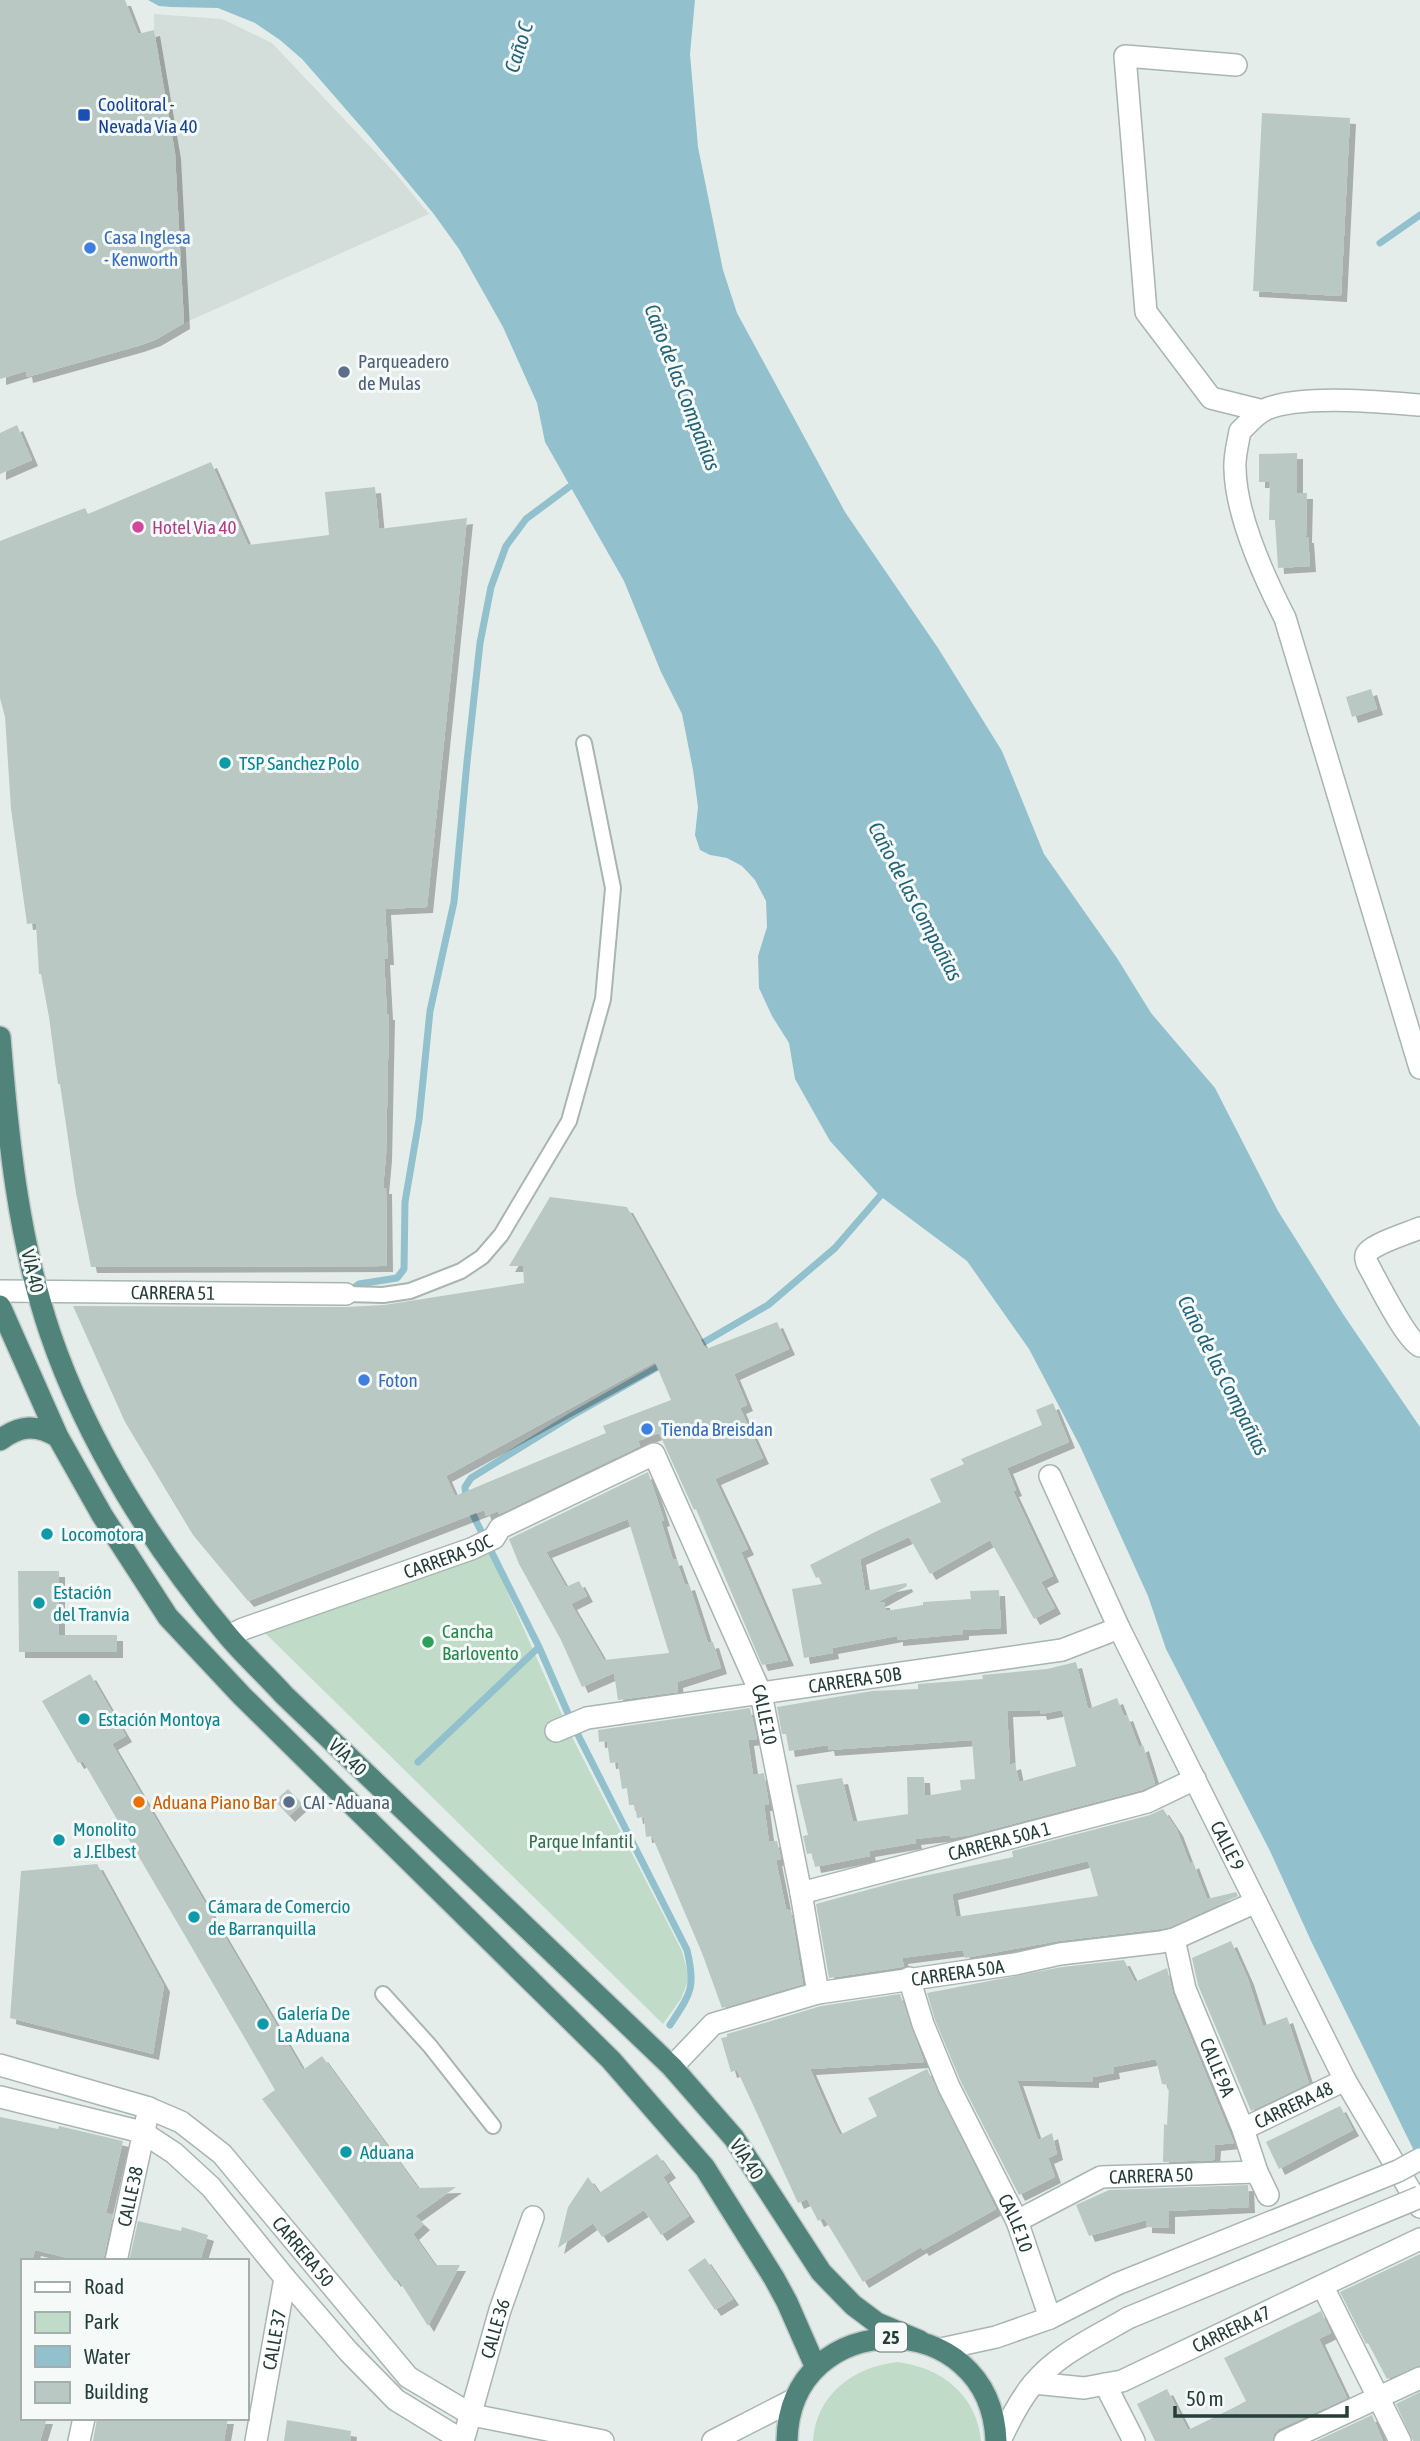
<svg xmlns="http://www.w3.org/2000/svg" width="1420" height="2441" viewBox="0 0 1420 2441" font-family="'Asap Condensed',sans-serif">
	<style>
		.built { fill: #d3ddd9 }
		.green { fill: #c0dcc9 }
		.water { fill: #92c1cd }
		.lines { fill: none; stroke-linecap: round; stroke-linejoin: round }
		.stream { stroke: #92c1cd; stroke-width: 7 }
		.building { fill: #bac8c3; fill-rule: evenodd; filter: url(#shadow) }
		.service-casing { stroke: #a8b5b1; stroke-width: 18 }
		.minor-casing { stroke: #a8b5b1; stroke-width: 24 }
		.tertiary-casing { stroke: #a8b5b1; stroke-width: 24 }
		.trunk-casing { stroke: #c2c9c8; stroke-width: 24 }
		.service { stroke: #fff; stroke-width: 14 }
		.minor { stroke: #fff; stroke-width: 21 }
		.tertiary { stroke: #fff; stroke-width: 21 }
		.trunk { stroke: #50847a; stroke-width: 21 }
		.minor-bridge-casing { stroke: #a8b5b1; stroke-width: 24; stroke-linecap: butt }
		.minor-bridge { stroke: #fff; stroke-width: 21 }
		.transit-dot { fill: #1a4fb4; stroke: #f5faf8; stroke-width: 2.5 }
		.shop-dot { fill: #3f7fe0; stroke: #f5faf8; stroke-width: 2.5 }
		.service-dot { fill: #5c6f8a; stroke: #f5faf8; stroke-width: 2.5 }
		.hotel-dot { fill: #d1479c; stroke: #f5faf8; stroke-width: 2.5 }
		.culture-dot { fill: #0f9aa8; stroke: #f5faf8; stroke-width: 2.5 }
		.leisure-dot { fill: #2e9e5b; stroke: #f5faf8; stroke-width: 2.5 }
		.food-dot { fill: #e8710a; stroke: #f5faf8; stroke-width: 2.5 }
		.labels { text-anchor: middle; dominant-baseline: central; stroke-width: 6; stroke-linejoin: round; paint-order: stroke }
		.shield { fill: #f5faf8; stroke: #637672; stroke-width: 2 }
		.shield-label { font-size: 18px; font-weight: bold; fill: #253e39 }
		.transit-label { font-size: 19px; fill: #164399; stroke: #f5faf8; text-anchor: start }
		.shop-label { font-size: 19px; fill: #366cbe; stroke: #f5faf8; text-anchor: start }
		.service-label { font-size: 19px; fill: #4e5e75; stroke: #f5faf8; text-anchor: start }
		.hotel-label { font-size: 19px; fill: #b23c85; stroke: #f5faf8; text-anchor: start }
		.culture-label { font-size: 19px; fill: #0d838f; stroke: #f5faf8; text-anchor: start }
		.street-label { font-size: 19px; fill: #253e39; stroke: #f5faf8 }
		.leisure-label { font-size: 19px; fill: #27864d; stroke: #f5faf8; text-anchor: start }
		.food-label { font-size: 19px; fill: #c56008; stroke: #f5faf8; text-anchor: start }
		.park-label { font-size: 19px; fill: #32724f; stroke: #f5faf8 }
		.water-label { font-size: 21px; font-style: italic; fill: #236376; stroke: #f5faf8 }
	</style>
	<defs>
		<filter id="shadow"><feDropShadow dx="6" dy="6" stdDeviation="0" flood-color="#0004"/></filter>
	</defs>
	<rect width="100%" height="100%" fill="#e5edea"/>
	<path class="built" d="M 154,14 L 222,19 L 272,43 L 395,173 L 429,214 L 184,323 L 175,153 L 154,30 Z"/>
	<path class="green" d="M 486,1544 L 571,1735 L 682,1951 L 689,1978 L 681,1999 L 663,2024 L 263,1631 Z
		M 897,2362 C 941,2367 977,2395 981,2441 L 813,2441 C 816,2394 854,2367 897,2362 Z"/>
	<path class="water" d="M 148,0 L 695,0 L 690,54 L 698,147 L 723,270 L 737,313 L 845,512 L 938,648 L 1002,751 L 1044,854 L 1117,958 L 1151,1013 L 1215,1088 L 1278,1211 L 1343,1314 L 1420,1427 L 1420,2163 L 1312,1943 L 1270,1851 L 1166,1649 L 1148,1596 L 1080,1446 L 1029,1349 L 967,1261 L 880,1196 L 830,1141 L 795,1079 L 789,1043 L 772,1016 L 759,988 L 758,956 L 767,927 L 766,901 L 755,880 L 742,866 L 727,858 L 710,855 L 700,850 L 695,835 L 698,807 L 693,770 L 682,714 L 661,672 L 624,581 L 545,442 L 537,403 L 503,327 L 459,249 L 433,213 L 370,137 L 302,59 L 280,40 L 255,23 L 218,8 L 171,7 L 159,6 Z"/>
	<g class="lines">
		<path class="stream" d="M 1380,243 L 1420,215
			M 349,1291 L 359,1284 L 397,1278 L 404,1269 L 405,1202 L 419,1120 L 430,1011 L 454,902 L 467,762 L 480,643 L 491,587 L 506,546 L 526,519 L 569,487
			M 694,1348 L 768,1305 L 835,1248 L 880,1196
			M 665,1363 L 573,1415 L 471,1478 L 465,1487 L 466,1498 L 477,1523 L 539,1647 L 574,1727 L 687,1950 C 696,1988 691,1993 670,2025
			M 418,1762 L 539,1647"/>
	</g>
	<path class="building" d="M 0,0 L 125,0 L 138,34 L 154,30 L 175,153 L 184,323 L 155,340 L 138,346 L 27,377 L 26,371 L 0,379 Z
		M 1262,113 L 1350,118 L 1341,296 L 1253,291 Z
		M 17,425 L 32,460 L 0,474 L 0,433 Z
		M 1297,453 L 1297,493 L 1307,493 L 1306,537 L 1308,537 L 1310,566 L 1278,568 L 1275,520 L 1269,520 L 1270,482 L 1259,482 L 1259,454 Z
		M 211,462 L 248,545 L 329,535 L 325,492 L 375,487 L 379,529 L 467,518 L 427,907 L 385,909 L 388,959 L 384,959 L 387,1014 L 389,1014 L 386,1155 L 383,1188 L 386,1188 L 387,1266 L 91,1267 L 76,1193 L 60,1084 L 58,1084 L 49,1017 L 41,974 L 39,974 L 36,923 L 27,924 L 11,809 L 5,717 L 0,698 L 0,541 L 85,508 L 88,514 Z
		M 1371,689 L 1377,709 L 1352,717 L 1346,697 Z
		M 550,1197 L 627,1207 L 706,1349 L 777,1322 L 789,1349 L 734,1374 L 747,1405 L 740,1408 L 763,1458 L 715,1479 L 748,1549 L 741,1552 L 788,1660 L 762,1665 L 696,1509 L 694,1510 L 659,1433 L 638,1441 L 640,1446 L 499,1514 L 498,1511 L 486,1516 L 484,1510 L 248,1601 L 193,1535 L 125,1422 L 73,1306 L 346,1307 L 384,1305 L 524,1283 L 523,1266 L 509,1266 ZM 655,1362 L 671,1400 L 603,1426 L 606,1433 L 455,1496 L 446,1476 Z
		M 1053,1403 L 1069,1442 L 1007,1468 L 1016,1490 L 1013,1491 L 1053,1576 L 1041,1582 L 1055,1608 L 1034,1619 L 990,1540 L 930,1574 L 909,1537 L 860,1559 L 865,1591 L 906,1583 L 907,1586 L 878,1602 L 884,1602 L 886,1611 L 923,1605 L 923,1602 L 971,1599 L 970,1591 L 999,1590 L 1001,1628 L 963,1630 L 963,1634 L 897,1640 L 897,1636 L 832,1648 L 833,1653 L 804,1658 L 792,1589 L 822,1584 L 819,1577 L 816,1578 L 810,1565 L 877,1531 L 941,1502 L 930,1479 L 964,1464 L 961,1459 L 1042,1425 L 1036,1410 Z
		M 648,1472 L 664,1520 L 661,1521 L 673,1560 L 676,1559 L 685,1585 L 689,1584 L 708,1643 L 713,1642 L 721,1668 L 677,1682 L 678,1692 L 618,1700 L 614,1673 L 582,1687 L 561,1640 L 519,1564 L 509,1539 ZM 628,1519 L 669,1653 L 604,1660 L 571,1604 L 587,1596 L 579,1581 L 566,1587 L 546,1552 Z
		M 18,1571 L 59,1571 L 59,1635 L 117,1635 L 117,1652 L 19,1652 Z
		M 1076,1662 L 1088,1709 L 1117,1698 L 1124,1716 L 1127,1715 L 1139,1747 L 1143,1745 L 1155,1784 L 1142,1790 L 970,1835 L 951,1838 L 950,1835 L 915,1839 L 916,1843 L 869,1851 L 870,1856 L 815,1867 L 812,1853 L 807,1854 L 803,1836 L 808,1835 L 796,1785 L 842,1778 L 853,1822 L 908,1814 L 907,1777 L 924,1777 L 925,1796 L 961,1790 L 960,1780 L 975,1779 L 972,1740 L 829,1750 L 828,1745 L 789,1751 L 786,1734 L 782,1734 L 777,1707 L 872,1691 L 918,1689 L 918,1684 L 983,1679 L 982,1675 L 1047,1669 ZM 1040,1710 L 1041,1714 L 1062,1710 L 1076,1766 L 1019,1782 L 1015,1763 L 1010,1765 L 1007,1711 Z
		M 90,1674 L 126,1736 L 112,1744 L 303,2070 L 322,2056 L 418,2188 L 456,2187 L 415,2216 L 424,2224 L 413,2234 L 435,2265 L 460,2265 L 428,2326 L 398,2279 L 395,2281 L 262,2099 L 275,2090 L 83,1761 L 78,1763 L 42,1701 Z
		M 750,1708 L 757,1739 L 748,1740 L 753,1775 L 764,1773 L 769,1805 L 764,1805 L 769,1842 L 777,1841 L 781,1859 L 776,1860 L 786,1909 L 791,1911 L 803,1984 L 722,2008 L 702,1953 L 652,1836 L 646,1837 L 644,1817 L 637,1818 L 635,1805 L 629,1805 L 627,1788 L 622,1789 L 618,1762 L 610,1763 L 607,1741 L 599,1742 L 598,1730 Z
		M 288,1789 L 302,1804 L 289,1816 L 275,1801 Z
		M 1163,1809 L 1177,1830 L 1190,1864 L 1193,1862 L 1207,1899 L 1236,1892 L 1238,1896 L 1170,1927 L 1159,1929 L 1058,1941 L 965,1958 L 963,1950 L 902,1958 L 904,1966 L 902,1967 L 829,1978 L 816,1904 L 900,1881 L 1013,1857 L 1012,1851 L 1150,1815 ZM 1088,1861 L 1098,1896 L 956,1917 L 952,1894 Z
		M 97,1864 L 164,1986 L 153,2054 L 10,2018 L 21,1871 Z
		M 1231,1941 L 1248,1979 L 1263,2026 L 1287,2017 L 1309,2083 L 1251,2111 L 1198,1985 L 1192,1958 Z
		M 1124,1960 L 1135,1982 L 1167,1968 L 1173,1994 L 1234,2143 L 1215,2145 L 1214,2160 L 1163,2162 L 1164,2124 L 1167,2125 L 1169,2085 L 1162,2084 L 1156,2059 L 1113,2067 L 1114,2073 L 1093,2077 L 1093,2082 L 1017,2080 L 1038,2140 L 1052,2133 L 1057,2154 L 1048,2158 L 1055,2177 L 1019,2195 L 961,2082 L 935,2020 L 927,1993 L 1062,1967 Z
		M 900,1994 L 924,2062 L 810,2069 L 832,2119 L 840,2135 L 877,2116 L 868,2098 L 927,2069 L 996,2209 L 923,2250 L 921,2247 L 863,2282 L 824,2218 L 818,2221 L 807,2199 L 798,2203 L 737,2070 L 731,2072 L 721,2038 L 727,2037 L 727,2034 L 821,2006 Z
		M 1340,2106 L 1353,2130 L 1279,2169 L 1266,2142 Z
		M 0,2117 L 58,2129 L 59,2126 L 123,2141 L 106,2213 L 113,2215 L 103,2261 L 80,2261 L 35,2250 L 32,2261 L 23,2261 L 23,2418 L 47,2418 L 40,2441 L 0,2441 Z
		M 657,2154 L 670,2172 L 663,2177 L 689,2216 L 661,2235 L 644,2210 L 602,2237 L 593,2223 L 558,2248 L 568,2207 L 588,2177 L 599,2193 Z
		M 1248,2185 L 1249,2207 L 1169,2211 L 1169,2228 L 1146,2227 L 1146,2220 L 1089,2236 L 1076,2205 L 1109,2190 Z
		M 138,2221 L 181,2231 L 182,2227 L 208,2235 L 200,2261 L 129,2261 Z
		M 1420,2254 L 1420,2365 L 1387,2379 L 1368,2343 L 1366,2344 L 1340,2292 Z
		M 705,2258 L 733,2299 L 715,2310 L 688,2270 Z
		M 1321,2311 L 1331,2333 L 1319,2339 L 1347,2398 L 1279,2429 L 1274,2434 L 1272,2441 L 1155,2441 L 1137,2404 L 1167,2389 L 1188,2430 L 1233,2408 L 1246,2401 L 1224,2358 Z
		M 1420,2392 L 1420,2441 L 1413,2441 L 1396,2404 Z
		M 1372,2415 L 1383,2441 L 1316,2441 Z
		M 97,2418 L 228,2418 L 224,2441 L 93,2441 Z
		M 287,2420 L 351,2431 L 350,2441 L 284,2441 Z"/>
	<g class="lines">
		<g class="service-casing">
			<path id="service" d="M 346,1294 L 383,1295 L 410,1291 L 461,1271 L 482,1257 L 501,1235 L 569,1121 L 603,999 L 613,888 L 584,743
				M 383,1994 L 430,2046 L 493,2126"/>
		</g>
		<g class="minor-casing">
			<g id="minor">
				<path d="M 1236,65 L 1125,56 L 1146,312 L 1211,398 L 1263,411"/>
				<path d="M 1420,405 C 1380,402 1299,394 1264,410 C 1255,415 1247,425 1240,431 C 1238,443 1234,457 1235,469 C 1236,516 1264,577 1285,618 L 1420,1068"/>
				<path d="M 1420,1228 C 1408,1233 1376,1243 1368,1252 C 1364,1256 1366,1258 1367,1263 C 1376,1279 1406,1340 1420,1346"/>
				<path id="s1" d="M 0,1291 L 346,1294"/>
				<path id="s2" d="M 1050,1476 L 1119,1628 L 1345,2080 L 1420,2207"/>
				<path id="s3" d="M 229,1636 L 243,1629 L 471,1549 L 494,1538 L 500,1528 L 654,1454 L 761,1694 L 801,1893 L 818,1993"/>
				<path id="s4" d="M 556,1731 L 587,1718 L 1062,1650 L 1119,1628"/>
				<path id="s5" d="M 801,1893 L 1147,1802 L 1195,1779"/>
				<path id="s6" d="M 1174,1939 L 1185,1989 L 1243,2129 L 1257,2172 L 1268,2195"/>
				<path id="s7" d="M 909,1978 L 923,2024 L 949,2087 L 1017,2221 L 1050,2318"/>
				<path id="s8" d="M 672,2067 L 713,2024 L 818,1993 L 1015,1964 L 1060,1954 L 1161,1942 L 1174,1939 L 1256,1902"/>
				<path id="s9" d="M 1243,2129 L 1345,2080"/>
				<path id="s10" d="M 1017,2221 L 1101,2177 L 1257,2172"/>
				<path id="s11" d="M 116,2261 L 149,2108"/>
				<path d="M 1323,2287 L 1400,2441"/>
				<path d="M 941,2349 L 996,2337 L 1050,2318 L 1117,2284"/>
				<path id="s12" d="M 1034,2383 L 1084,2388 L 1122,2381 L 1420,2239"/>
				<path d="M 1105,2384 L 1134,2441"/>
				<path d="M 79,2441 L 84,2418"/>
				<path id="s13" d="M 463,2441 L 500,2310 L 533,2217"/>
				<path d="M 1000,2441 C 1009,2421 1019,2401 1033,2384 C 1057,2354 1096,2337 1128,2318"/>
				<path d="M 1285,2441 L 1420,2378"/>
			</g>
		</g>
		<g class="tertiary-casing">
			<g id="tertiary">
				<path id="s14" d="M 0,2065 L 146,2107 L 181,2122 L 222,2154 L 408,2377 L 472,2415 L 603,2441"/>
				<path d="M 0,2097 L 142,2132 L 174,2153 L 211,2187 L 285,2278 L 348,2351 L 396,2400 L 463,2441"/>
				<path id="s15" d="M 256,2441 L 285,2278"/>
				<path d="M 713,2441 L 795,2399"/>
			</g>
		</g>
		<g class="trunk-casing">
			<path id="trunk" d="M 0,1037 C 8,1137 18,1238 50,1333 C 87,1442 155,1550 229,1637 C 246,1657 266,1675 284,1695 L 672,2067 L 734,2138 L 821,2272 L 853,2305 L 877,2323 L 920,2341
				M 0,1306 L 58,1437 L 102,1515 L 168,1617 L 242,1696 L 611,2060 L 705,2168 L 774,2278 L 787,2302 L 816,2368
				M 0,1440 C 20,1425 37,1424 58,1437
				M 787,2441 C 789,2305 991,2304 996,2441"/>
		</g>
		<use href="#service" class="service"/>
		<use href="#minor" class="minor"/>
		<use href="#tertiary" class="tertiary"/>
		<use href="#trunk" class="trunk"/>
		<g class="minor-bridge-casing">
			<path id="minor-bridge" d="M 1117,2284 L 1398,2171 L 1420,2159
				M 1128,2318 L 1420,2197"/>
		</g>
		<use href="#minor-bridge" class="minor-bridge"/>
	</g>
	<rect class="transit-dot" x="77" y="108" width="14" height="14" rx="3.5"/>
	<g class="shop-dot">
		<circle cx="90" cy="248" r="7"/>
		<circle cx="364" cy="1380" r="7"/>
		<circle cx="647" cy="1429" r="7"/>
	</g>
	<g class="service-dot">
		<circle cx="344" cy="372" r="7"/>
		<circle cx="289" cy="1802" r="7"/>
	</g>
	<circle class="hotel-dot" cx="138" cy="527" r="7"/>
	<g class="culture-dot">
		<circle cx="225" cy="763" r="7"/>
		<circle cx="47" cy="1534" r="7"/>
		<circle cx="39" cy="1603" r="7"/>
		<circle cx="84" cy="1719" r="7"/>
		<circle cx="59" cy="1840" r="7"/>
		<circle cx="194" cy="1917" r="7"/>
		<circle cx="263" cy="2024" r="7"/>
		<circle cx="346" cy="2152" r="7"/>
	</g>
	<circle class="leisure-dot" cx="428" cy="1642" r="7"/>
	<circle class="food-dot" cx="139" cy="1802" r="7"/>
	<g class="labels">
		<rect class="shield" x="875" y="2322.5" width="32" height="29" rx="5"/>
		<g class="shield-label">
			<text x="891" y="2337">25</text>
		</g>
		<g class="transit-label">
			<text x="98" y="104">Coolitoral -<tspan x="98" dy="22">Nevada Vía 40</tspan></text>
		</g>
		<g class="shop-label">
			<text x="104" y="237">Casa Inglesa<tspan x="104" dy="22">- Kenworth</tspan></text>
			<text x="378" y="1380">Foton</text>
			<text x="661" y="1429">Tienda Breisdan</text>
		</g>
		<g class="service-label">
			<text x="358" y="361">Parqueadero<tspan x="358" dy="22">de Mulas</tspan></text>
			<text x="303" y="1802">CAI - Aduana</text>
		</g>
		<g class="hotel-label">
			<text x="152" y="527">Hotel Via 40</text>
		</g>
		<g class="culture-label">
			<text x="239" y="763">TSP Sanchez Polo</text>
			<text x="61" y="1534">Locomotora</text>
			<text x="53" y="1592">Estación<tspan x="53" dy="22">del Tranvía</tspan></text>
			<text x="98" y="1719">Estación Montoya</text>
			<text x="73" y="1829">Monolito<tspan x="73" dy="22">a J.Elbest</tspan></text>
			<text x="208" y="1906">Cámara de Comercio<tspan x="208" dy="22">de Barranquilla</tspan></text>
			<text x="277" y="2013">Galería De<tspan x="277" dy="22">La Aduana</tspan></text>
			<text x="360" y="2152">Aduana</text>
		</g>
		<g class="street-label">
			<text transform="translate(33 1271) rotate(76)">VÍA 40</text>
			<text stroke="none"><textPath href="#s1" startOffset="173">CARRERA 51</textPath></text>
			<text stroke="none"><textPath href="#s3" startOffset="233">CARRERA 50C</textPath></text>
			<text stroke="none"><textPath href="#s4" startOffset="304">CARRERA 50B</textPath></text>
			<text stroke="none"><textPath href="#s3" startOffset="749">CALLE 10</textPath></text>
			<text transform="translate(348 1757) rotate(44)">VÍA 40</text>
			<text stroke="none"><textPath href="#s5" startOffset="205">CARRERA 50A 1</textPath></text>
			<text stroke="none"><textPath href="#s2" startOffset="410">CALLE 9</textPath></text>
			<text stroke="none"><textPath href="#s8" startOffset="310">CARRERA 50A</textPath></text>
			<text stroke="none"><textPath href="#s6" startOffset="136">CALLE 9A</textPath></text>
			<text stroke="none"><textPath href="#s9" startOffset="56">CARRERA 48</textPath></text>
			<text transform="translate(747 2159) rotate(56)">VÍA 40</text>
			<text stroke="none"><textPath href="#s10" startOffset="145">CARRERA 50</textPath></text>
			<text stroke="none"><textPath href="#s11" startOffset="66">CALLE 38</textPath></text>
			<text stroke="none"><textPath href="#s7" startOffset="268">CALLE 10</textPath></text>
			<text stroke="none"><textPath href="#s14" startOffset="369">CARRERA 50</textPath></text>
			<text stroke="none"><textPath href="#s13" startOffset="117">CALLE 36</textPath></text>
			<text stroke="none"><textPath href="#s12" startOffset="210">CARRERA 47</textPath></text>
			<text stroke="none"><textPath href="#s15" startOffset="103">CALLE 37</textPath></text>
		</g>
		<g class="leisure-label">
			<text x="442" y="1631">Cancha<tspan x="442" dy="22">Barlovento</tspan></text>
		</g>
		<g class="food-label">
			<text x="153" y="1802">Aduana Piano Bar</text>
		</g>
		<g class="park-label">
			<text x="581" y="1841">Parque Infantil</text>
		</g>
		<g class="water-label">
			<text transform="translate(518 47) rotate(-73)">Caño C</text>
			<text transform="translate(683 387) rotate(69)">Caño de las Compañias</text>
			<text transform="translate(916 901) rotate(62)">Caño de las Compañias</text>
			<text transform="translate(1224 1375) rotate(63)">Caño de las Compañias</text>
		</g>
	</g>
	<rect x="21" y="2259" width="228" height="161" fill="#f5faf8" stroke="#a2afac" stroke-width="2"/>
	<rect x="35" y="2282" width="35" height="10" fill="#ffffff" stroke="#a2afac" stroke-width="2"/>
	<text x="84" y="2294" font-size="21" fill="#253e39">Road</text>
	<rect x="35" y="2312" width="35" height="21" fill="#c0dcc9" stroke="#a2afac" stroke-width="2"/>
	<text x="84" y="2329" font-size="21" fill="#253e39">Park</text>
	<rect x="35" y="2346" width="35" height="21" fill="#92c1cd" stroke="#a2afac" stroke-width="2"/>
	<text x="84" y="2364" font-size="21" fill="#253e39">Water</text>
	<rect x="35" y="2382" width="35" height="21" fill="#bac8c3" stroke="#a2afac" stroke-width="2"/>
	<text x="84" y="2399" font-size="21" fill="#253e39">Building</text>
	<path d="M1175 2406v10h172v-10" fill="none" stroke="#253e39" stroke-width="3.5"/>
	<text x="1186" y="2406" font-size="21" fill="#253e39" stroke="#f5faf8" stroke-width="5" paint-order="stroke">50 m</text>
</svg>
